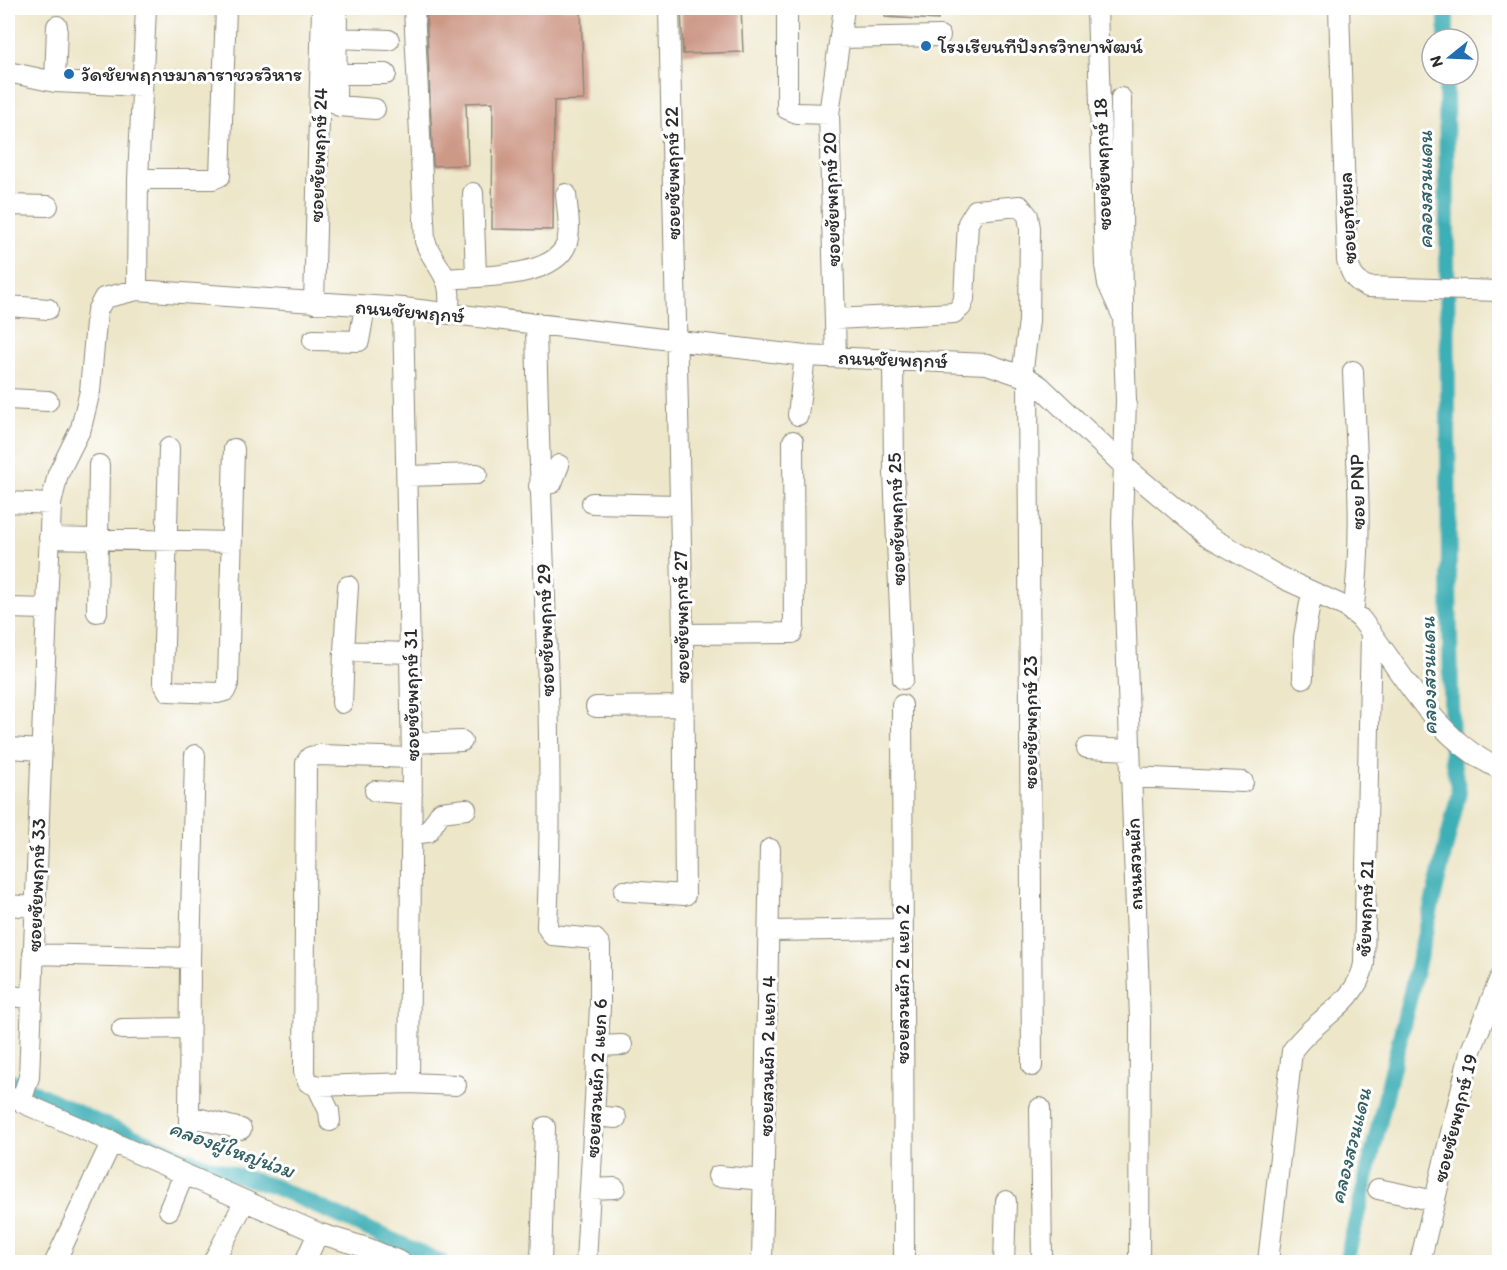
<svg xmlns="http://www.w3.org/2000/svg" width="1507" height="1270" viewBox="0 0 1507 1270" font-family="Itim,'Playpen Sans Thai',sans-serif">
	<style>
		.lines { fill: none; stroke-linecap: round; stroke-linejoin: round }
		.canal { stroke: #3eafb6; stroke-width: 16 }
		.building { fill: #cd9987 }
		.minor-casing { stroke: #8c887a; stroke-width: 22 }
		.minor { stroke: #fff; stroke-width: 20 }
		.poi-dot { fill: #1f6fb2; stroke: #fff; stroke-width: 2 }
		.labels { text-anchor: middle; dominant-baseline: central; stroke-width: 6; stroke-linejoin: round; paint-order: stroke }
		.poi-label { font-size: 20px; fill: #2b2b2b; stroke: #fff; text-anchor: start }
		.street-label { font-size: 20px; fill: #2b2b2b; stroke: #fff }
		.water-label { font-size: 21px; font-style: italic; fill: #336063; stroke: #fff }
	</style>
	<rect width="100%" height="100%" fill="#fff"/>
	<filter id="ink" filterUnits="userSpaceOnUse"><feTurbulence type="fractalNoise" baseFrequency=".0167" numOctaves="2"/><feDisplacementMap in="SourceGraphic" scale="12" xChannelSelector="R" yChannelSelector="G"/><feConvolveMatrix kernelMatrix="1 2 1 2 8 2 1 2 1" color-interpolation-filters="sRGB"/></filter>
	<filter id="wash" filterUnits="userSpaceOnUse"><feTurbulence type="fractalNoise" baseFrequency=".008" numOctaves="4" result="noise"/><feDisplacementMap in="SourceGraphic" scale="24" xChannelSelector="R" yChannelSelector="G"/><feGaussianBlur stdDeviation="1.35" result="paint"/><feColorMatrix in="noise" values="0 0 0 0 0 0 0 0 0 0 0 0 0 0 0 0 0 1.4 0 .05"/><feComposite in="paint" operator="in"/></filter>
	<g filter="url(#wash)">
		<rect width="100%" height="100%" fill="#ede6c9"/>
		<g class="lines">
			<path class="canal" d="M 1446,8 L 1446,39
				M 8,1079 L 93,1120 L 197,1163 L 275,1187 L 441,1262
				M 1346,1262 L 1459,792 L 1452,758 L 1449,578 L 1446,75"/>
		</g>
		<g id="blocks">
			<path class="building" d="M 426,8 L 581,8 L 584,100 L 554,101 L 553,230 L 492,229 L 493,102 L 466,103 L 468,165 L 433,166 Z
				M 681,8 L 741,8 L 743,52 L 683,54 Z
				M 886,8 L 939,8 L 938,20 L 885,17 Z"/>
		</g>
	</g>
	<g filter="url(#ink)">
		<use href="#blocks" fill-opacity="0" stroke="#8c887a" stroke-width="1.5"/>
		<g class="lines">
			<g class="minor-casing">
				<path id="minor" d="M 337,8 L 336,103 L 339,106 L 375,109
					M 414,8 L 425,241 C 430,256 440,266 446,280 C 451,290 449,302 449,314
					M 787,8 L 787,109 L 797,113 L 829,114 L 836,357
					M 1097,8 L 1105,265 L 1108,284 L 1123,317 L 1126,400 L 1122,523 L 1140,1020 L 1139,1262
					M 1339,8 L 1347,260 C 1351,274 1354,281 1368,287 L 1500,291
					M 336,38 L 389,40
					M 840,38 L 940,36
					M 8,72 L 55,82 L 142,86
					M 336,74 L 386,74
					M 55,82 L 57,26
					M 1121,98 L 1123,312
					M 829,114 L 844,8
					M 138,179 L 213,179 L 220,176 L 226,8
					M 473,193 L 476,276
					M 8,205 L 48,206
					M 446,279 C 478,276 552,279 566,245 C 572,231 567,209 566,194
					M 137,290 L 138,179 L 146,8
					M 314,303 L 322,8
					M 8,306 L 48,309
					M 403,308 L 412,758 L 409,1083
					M 835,319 L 954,313 L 961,307 L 964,299 L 968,223 L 976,210 L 1020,206 L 1028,216 L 1030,228 L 1029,321 L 1022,376
					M 536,323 C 539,524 556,725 547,927 L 552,935 L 595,939 L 600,945 L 600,1007 L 586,1262
					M 313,340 L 359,341 L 365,307
					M 893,360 L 894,472 L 903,679
					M 1353,371 C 1356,451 1364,533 1353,613
					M 1028,378 L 1032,1066
					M 8,399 L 48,401
					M 798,415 L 805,356
					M 169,448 L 163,682 L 168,691 L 218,693 L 225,691 L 228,684 L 234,449
					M 407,476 L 477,474
					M 539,486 L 552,483 L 559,465
					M 8,502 L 51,504
					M 592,503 L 678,505
					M 49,538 L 232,542
					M 348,586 L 344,651 L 410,653
					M 8,608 L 46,609
					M 97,612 L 99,465
					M 683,634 L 792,633 L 794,627 L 793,441
					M 1303,678 L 1304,637 L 1312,592
					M 342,703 L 344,651
					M 902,705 L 904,1262
					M 596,707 L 683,706
					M 412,743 L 462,741
					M 8,748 L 42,750
					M 1087,748 L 1130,750
					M 412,758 L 319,755 L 310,757 L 306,763 L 304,1072 L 308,1082 L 317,1086 L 409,1083 L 456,1085
					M 1130,777 L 1243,782
					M 375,791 L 412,794
					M 411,834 L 428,832 L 441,812 L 466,809
					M 624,891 L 685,895 L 683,634 L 669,8
					M 8,905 L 35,907
					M 769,931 L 901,929
					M 33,954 L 190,958 L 189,1127
					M 190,958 L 195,755
					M 8,996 L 32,998
					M 122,1029 L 189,1028
					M 598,1046 L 622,1045
					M 317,1086 L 329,1111 L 330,1121
					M 8,1097 L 8,1096
					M 1040,1108 L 1042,1262
					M 189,1116 L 241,1129
					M 594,1116 L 616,1118
					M 718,1176 L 764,1180
					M 590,1189 L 615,1188
					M 1378,1189 L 1435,1201
					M 169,1210 L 184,1174
					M 55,1262 L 112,1141
					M 213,1262 L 245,1201
					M 305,1262 L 318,1233
					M 401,1262 L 367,1248 L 318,1233 L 21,1102 L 29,1077 L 51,504 L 58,474 L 81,428 L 90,391 L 97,311 L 104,298 L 137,290 L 403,308 L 805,356 L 987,364 L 1028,378 L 1040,386 L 1123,465 L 1208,536 L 1282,578 L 1346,607 L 1360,618 C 1403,672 1434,739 1500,769
					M 541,1262 L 545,1127
					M 762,1262 L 770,849
					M 1004,1262 L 1006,1201
					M 1268,1262 L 1292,1051 C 1314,1018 1356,1006 1364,964 L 1371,632
					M 1420,1262 L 1470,1053 L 1500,978"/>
			</g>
			<use href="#minor" class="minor"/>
		</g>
	</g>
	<g class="poi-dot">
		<circle cx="926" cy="46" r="6"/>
		<circle cx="69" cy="74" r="6"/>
	</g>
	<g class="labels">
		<g class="poi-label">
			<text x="938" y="46">โรงเรียนทีปังกรวิทยาพัฒน์</text>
			<text x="81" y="74">วัดชัยพฤกษมาลาราชวรวิหาร</text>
		</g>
		<g class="street-label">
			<text transform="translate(318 155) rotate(-88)">ซอยชัยพฤกษ์ 24</text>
			<text transform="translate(1102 164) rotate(-92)">ซอยชัยพฤกษ์ 18</text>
			<text transform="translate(672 173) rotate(-91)">ซอยชัยพฤกษ์ 22</text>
			<text transform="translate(831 199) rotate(-92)">ซอยชัยพฤกษ์ 20</text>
			<text transform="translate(1347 218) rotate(-93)">ซอยอุทัยผล</text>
			<text transform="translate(410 311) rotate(5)">ถนนชัยพฤกษ์</text>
			<text transform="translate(893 359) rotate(2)">ถนนชัยพฤกษ์</text>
			<text transform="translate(1357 492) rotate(-91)">ซอย PNP</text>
			<text transform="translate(896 519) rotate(-92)">ซอยชัยพฤกษ์ 25</text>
			<text transform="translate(681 617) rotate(-91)">ซอยชัยพฤกษ์ 27</text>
			<text transform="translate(545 630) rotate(-92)">ซอยชัยพฤกษ์ 29</text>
			<text transform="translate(411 695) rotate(-91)">ซอยชัยพฤกษ์ 31</text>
			<text transform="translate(1030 722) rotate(-90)">ซอยชัยพฤกษ์ 23</text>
			<text transform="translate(1134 864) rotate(-92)">ถนนสวนผัก</text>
			<text transform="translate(36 885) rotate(-88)">ซอยชัยพฤกษ์ 33</text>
			<text transform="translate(1365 908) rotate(-88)">ชัยพฤกษ์ 21</text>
			<text transform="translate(902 984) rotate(-90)">ซอยสวนผัก 2 แยก 2</text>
			<text transform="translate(767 1056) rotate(-89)">ซอยสวนผัก 2 แยก 4</text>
			<text transform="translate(596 1078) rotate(-87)">ซอยสวนผัก 2 แยก 6</text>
			<text transform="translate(1455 1118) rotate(-76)">ซอยชัยพฤกษ์ 19</text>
		</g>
		<g class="water-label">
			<text transform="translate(1424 190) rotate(-90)">คลองสวนแดน</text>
			<text transform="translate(1428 676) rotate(-91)">คลองสวนแดน</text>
			<text transform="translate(1350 1146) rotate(-76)">คลองสวนแดน</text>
			<text transform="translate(232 1149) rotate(20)">คลองผู้ใหญ่น่วม</text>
		</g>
	</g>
	<rect width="1507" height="1270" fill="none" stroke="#fff" stroke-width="30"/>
	<g transform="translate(1450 57) rotate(252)"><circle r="28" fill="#ffffff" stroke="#aaaaaa" stroke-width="1.5"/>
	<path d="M0-4.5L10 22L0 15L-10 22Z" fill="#1f6fb2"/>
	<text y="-9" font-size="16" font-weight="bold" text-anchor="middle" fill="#2b2b2b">N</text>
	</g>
</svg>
